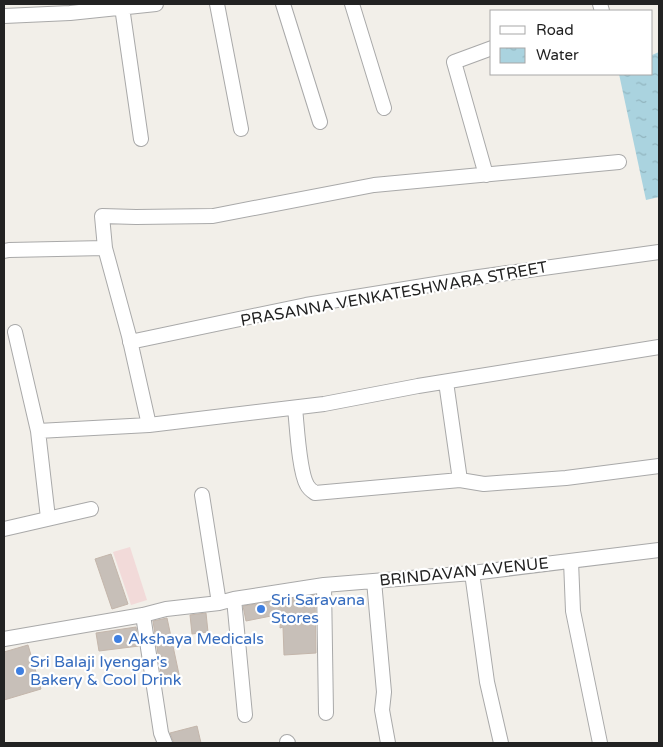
<svg xmlns="http://www.w3.org/2000/svg" width="663" height="747" viewBox="0 0 663 747" font-family="'Varela Round',sans-serif">
	<style>
		.commercial { fill: #f2dad9 }
		.water { fill: url(#water-ripples) }
		.building { fill: #c7bfb8; stroke: #c4b6ab }
		.lines { fill: none; stroke-linecap: round; stroke-linejoin: round }
		.street-casing { stroke: #a9a9a9; stroke-width: 16 }
		.street { stroke: #fff; stroke-width: 14 }
		.shop-dot { fill: #3f7fe0; stroke: #fff; stroke-width: 2 }
		.labels { text-anchor: middle; dominant-baseline: central; stroke-width: 4.5; stroke-linejoin: round; paint-order: stroke }
		.street-label { font-size: 16px; fill: #222; stroke: #fff }
		.shop-label { font-size: 16px; fill: #366cbe; stroke: #fff; text-anchor: start }
	</style>
	<defs>
		<pattern id="water-ripples" width="26" height="14" patternUnits="userSpaceOnUse" patternTransform="scale(1.25)"><rect width="26" height="14" fill="#aad3df"/><path d="M2 4q2-2 4 0t4 0M15 11q2-2 4 0t4 0" fill="none" stroke="#92b5bf"/></pattern>
	</defs>
	<rect width="100%" height="100%" fill="#f2efe9"/>
	<path class="commercial" d="M 130,547 L 147,600 L 131,605 L 113,552 Z"/>
	<path class="water" d="M 659,52 L 659,197 L 646,200 L 619,74 L 652,74 L 652,55 Z"/>
	<path class="building" d="M 111,554 L 128,604 L 112,609 L 95,559 Z
		M 315,595 L 316,653 L 284,655 L 283,627 L 280,628 L 281,614 L 246,621 L 243,606 Z
		M 206,613 L 208,632 L 192,634 L 190,615 Z
		M 167,618 L 180,679 L 162,680 L 153,621 Z
		M 136,627 L 139,646 L 99,651 L 96,633 Z
		M 28,645 L 41,689 L 4,700 L 4,652 Z
		M 197,726 L 201,743 L 174,743 L 170,733 Z"/>
	<g class="lines">
		<g class="street-casing">
			<path id="street" d="M 217,4 L 241,129
				M 283,4 L 320,122
				M 352,4 L 384,108
				M 600,4 L 602,11
				M 122,7 L 141,139
				M 4,16 L 70,13 L 156,4
				M 619,162 L 374,185 L 213,216 L 136,217 L 102,216 L 105,248 L 129,336 L 149,425 L 324,404 L 418,386 L 659,347
				M 486,175 L 454,62 L 492,48
				M 4,251 L 9,250 L 105,248
				M 15,332 L 38,431 L 48,518
				M 130,342 L 306,305 L 479,277 L 659,252
				M 446,382 L 460,480
				M 295,408 C 297,426 299,471 307,485 C 309,489 312,491 315,493 L 460,480 L 484,484 L 566,478 L 659,466
				M 38,431 L 149,425
				M 202,495 L 219,603
				M 4,529 L 91,509
				M 571,561 L 573,611 L 600,743
				M 472,573 L 487,682 L 501,743
				M 374,581 L 384,692 L 382,710 L 388,743
				M 324,585 L 326,713
				M 234,599 L 245,715
				M 143,615 L 161,733 L 165,743
				M 4,639 L 143,615 L 166,609 L 219,603 L 234,599 L 324,585 L 472,573 L 659,550
				M 287,742 L 288,743"/>
		</g>
		<use href="#street" class="street"/>
	</g>
	<g class="shop-dot">
		<circle cx="261" cy="609" r="5"/>
		<circle cx="118" cy="639" r="5"/>
		<circle cx="20" cy="671" r="5"/>
	</g>
	<g class="labels">
		<g class="street-label">
			<text transform="translate(394 294) rotate(-10)">PRASANNA VENKATESHWARA STREET</text>
			<text transform="translate(464 572) rotate(-6)">BRINDAVAN AVENUE</text>
		</g>
		<g class="shop-label">
			<text x="271" y="600">Sri Saravana<tspan x="271" dy="18">Stores</tspan></text>
			<text x="128" y="639">Akshaya Medicals</text>
			<text x="30" y="662">Sri Balaji Iyengar's<tspan x="30" dy="18">Bakery &amp; Cool Drink</tspan></text>
		</g>
	</g>
	<rect width="663" height="747" fill="none" stroke="#222222" stroke-width="10"/>
	<rect x="490" y="10" width="162" height="65" fill="#ffffff" stroke="#a7a7a7"/>
	<rect x="500" y="26" width="25" height="8" fill="#ffffff" stroke="#a7a7a7"/>
	<text x="536" y="35" font-size="15" fill="#222222">Road</text>
	<rect x="500" y="48" width="25" height="15" fill="url(#water-ripples)" stroke="#a7a7a7"/>
	<text x="536" y="60" font-size="15" fill="#222222">Water</text>
</svg>
